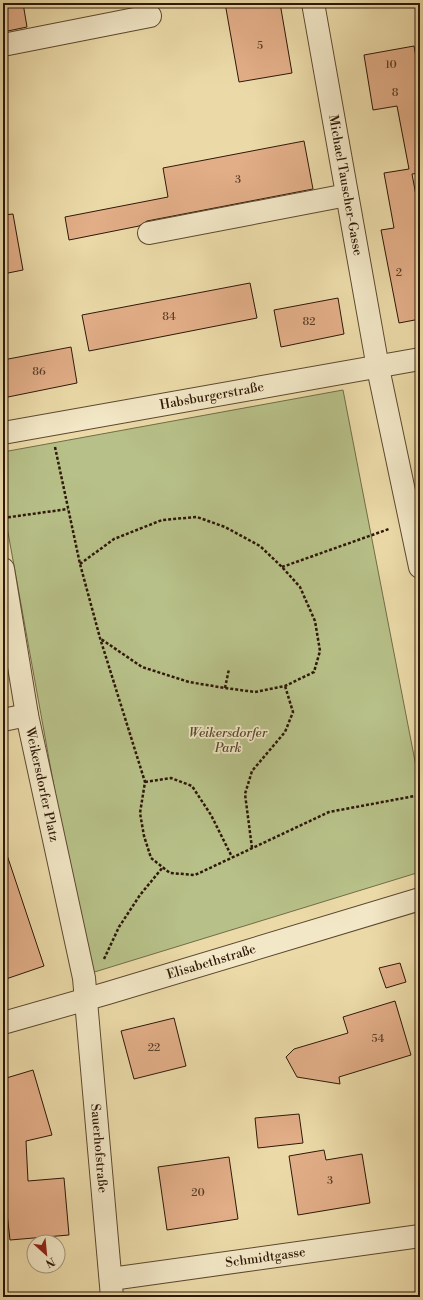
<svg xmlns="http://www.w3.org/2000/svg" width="423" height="1300" viewBox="0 0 423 1300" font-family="'Libre Bodoni',serif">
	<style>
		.green { fill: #b7c088; stroke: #726c48 }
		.building { fill: #e2ae88; stroke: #2e1808 }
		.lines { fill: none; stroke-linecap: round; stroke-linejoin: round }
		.minor-casing { stroke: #5d4830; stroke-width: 24 }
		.path { stroke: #2e1808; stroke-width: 2.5; stroke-dasharray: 3 2; stroke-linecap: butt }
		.minor { stroke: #f2e7c6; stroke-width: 22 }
		.labels { text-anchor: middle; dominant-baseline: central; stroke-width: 3.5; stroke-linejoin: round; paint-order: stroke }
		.number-label { font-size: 11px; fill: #5b3e28 }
		.street-label { font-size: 13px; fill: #2e1808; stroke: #f2e7c6 }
		.park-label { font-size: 13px; font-style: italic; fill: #574a2e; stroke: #f2e7c6 }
	</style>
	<rect width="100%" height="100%" fill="#ebdaa8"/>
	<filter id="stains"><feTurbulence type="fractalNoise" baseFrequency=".005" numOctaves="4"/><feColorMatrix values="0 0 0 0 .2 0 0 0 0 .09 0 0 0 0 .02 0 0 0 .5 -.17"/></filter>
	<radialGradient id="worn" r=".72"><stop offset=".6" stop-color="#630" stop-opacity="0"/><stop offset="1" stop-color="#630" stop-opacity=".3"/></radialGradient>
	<path class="green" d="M 343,390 L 420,787 L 420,872 L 88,974 L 3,505 L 3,452 Z"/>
	<path class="building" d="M 3,3 L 23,3 L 27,27 L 3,32 Z
		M 225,3 L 280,3 L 292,73 L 239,82 Z
		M 414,46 L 420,78 L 420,173 L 412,174 L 420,217 L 420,319 L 399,323 L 381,230 L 394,228 L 384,173 L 409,169 L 397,106 L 373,110 L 364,55 Z
		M 304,141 L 313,189 L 147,221 L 139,226 L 69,240 L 65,217 L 168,197 L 163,168 Z
		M 13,214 L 23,270 L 3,274 L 3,215 Z
		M 250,283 L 257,318 L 89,351 L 82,315 Z
		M 338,298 L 344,334 L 281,347 L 274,310 Z
		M 71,347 L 77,383 L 3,398 L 3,360 Z
		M 3,855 L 7,855 L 44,966 L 3,980 Z
		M 400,963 L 406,982 L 386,988 L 379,968 Z
		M 395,1001 L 411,1055 L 339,1077 L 340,1084 L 297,1077 L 286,1057 L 294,1049 L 348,1033 L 343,1017 Z
		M 174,1018 L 186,1066 L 134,1079 L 121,1031 Z
		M 33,1070 L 52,1135 L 26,1141 L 28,1181 L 64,1178 L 69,1235 L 10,1240 L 3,1177 L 3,1079 Z
		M 299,1114 L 303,1143 L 258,1148 L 255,1118 Z
		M 324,1150 L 326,1160 L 362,1154 L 370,1203 L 298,1215 L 289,1156 Z
		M 229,1157 L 238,1219 L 167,1230 L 158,1167 Z"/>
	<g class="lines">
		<g class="minor-casing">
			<g id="minor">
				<path id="s1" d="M 313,3 L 378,368 L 420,567"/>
				<path d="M 3,45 L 150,16"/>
				<path d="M 149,233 L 347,195"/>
				<path id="s2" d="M 3,433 L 420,359"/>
				<path id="s3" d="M 3,569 L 27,715 L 84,978 L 112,1297"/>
				<path d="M 3,720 L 27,715"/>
				<path id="s4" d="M 3,1023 L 108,993 L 420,899"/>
				<path id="s5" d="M 111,1279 L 420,1236"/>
			</g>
		</g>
		<path class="path" d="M 55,447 L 80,564 L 100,638 L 145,782 L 140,813 L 144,836 L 151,858 L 170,873 L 195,875 L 329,812 L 420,795
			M 3,518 L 68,509
			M 80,564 L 114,539 L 162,520 L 197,517 L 225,527 L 260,546 L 282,567 L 300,587 L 315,621 L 320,651 L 314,672 L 285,686 L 255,692 L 225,688 L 189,682 L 142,667 L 101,639
			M 282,567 L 389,529
			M 225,688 L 229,669
			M 145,782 L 171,778 L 192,786 L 211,815 L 232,857
			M 252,848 L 245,794 L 252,771 L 285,732 L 293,712 L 285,686
			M 104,959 L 119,927 L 140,895 L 163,867"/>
		<use href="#minor" class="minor"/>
	</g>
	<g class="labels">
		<g class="number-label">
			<text x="260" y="46">5</text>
			<text x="391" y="65">10</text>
			<text x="395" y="93">8</text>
			<text x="238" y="180">3</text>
			<text x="399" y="273">2</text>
			<text x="169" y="317">84</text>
			<text x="309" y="322">82</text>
			<text x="39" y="372">86</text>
			<text x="378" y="1039">54</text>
			<text x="154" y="1048">22</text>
			<text x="330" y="1181">3</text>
			<text x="198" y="1193">20</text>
		</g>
		<g class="street-label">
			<text stroke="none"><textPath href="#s1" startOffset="185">Michael Tauscher-Gasse</textPath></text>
			<text stroke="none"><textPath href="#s2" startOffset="212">Habsburgerstraße</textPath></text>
			<text stroke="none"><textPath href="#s3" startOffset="219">Weikersdorfer Platz</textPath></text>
			<text stroke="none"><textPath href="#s4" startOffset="217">Elisabethstraße</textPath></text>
			<text stroke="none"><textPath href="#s3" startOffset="588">Sauerhofstraße</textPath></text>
			<text stroke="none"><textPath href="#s5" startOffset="156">Schmidtgasse</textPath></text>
		</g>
		<g class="park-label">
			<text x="228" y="733">Weikersdorfer<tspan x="228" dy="15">Park</tspan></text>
		</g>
	</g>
	<rect width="423" height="1300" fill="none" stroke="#ebdaa8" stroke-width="16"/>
	<rect x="4" y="4" width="415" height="1292" fill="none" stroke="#2e1808" stroke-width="2"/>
	<rect x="8" y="8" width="407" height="1284" fill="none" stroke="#2e1808"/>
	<g transform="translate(46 1254) rotate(153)"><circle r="19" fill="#f2e7c6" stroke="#a4947a"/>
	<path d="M0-3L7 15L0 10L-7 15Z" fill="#8f2418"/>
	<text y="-6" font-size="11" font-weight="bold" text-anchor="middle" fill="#2e1808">N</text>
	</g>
	<rect width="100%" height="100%" filter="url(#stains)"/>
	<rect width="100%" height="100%" fill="url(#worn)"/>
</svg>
